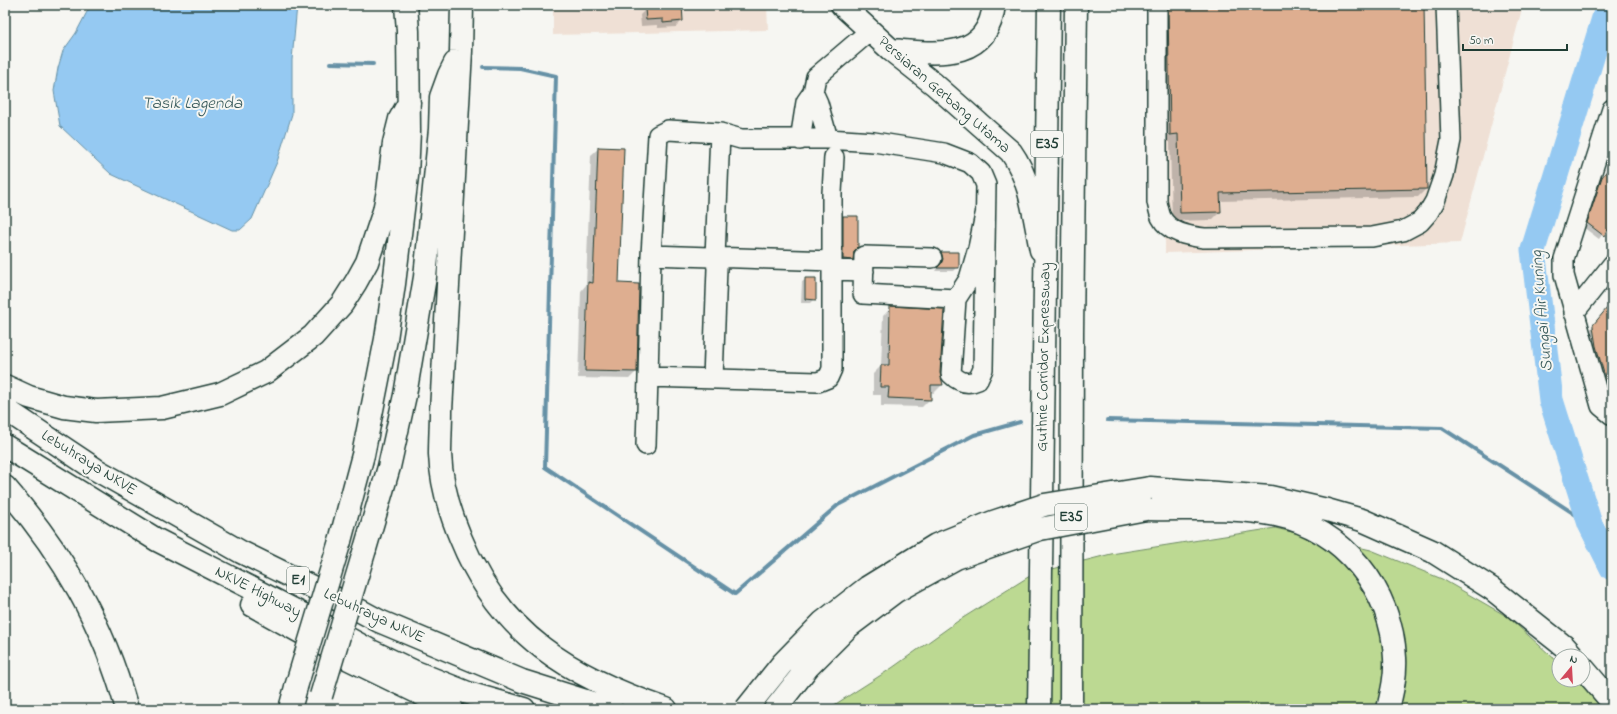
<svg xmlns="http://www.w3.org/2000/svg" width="1617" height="714" viewBox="0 0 1617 714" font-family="'Indie Flower',sans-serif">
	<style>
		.built { fill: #efe0d5 }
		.green { fill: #bcd992; stroke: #6e8b63 }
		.water { fill: #95c9f2; stroke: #6691a6 }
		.shadow { fill: #0003 }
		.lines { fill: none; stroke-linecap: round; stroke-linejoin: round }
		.stream { stroke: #6691a6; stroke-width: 4 }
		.river { stroke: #95c9f2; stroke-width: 25 }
		.building { fill: #deae90; stroke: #1f3d34 }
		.minor-casing { stroke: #1f3d34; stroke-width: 22 }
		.major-casing { stroke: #1f3d34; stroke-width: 25 }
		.highway-casing { stroke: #1f3d34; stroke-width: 25 }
		.minor { stroke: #f6f6f2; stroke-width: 19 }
		.major { stroke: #f6f6f2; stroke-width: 22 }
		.highway { stroke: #f6f6f2; stroke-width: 22 }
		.highway-bridge-casing { stroke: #1f3d34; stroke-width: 25; stroke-linecap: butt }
		.highway-bridge { stroke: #f6f6f2; stroke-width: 22 }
		.labels { text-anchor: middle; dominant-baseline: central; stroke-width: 4; stroke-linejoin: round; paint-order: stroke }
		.shield { fill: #f6f6f2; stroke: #60746d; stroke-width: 1 }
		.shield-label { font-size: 15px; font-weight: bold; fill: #1f3d34 }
		.street-label { font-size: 16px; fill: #1f3d34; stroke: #f6f6f2 }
		.water-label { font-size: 17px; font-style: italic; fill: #37595a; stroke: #f6f6f2 }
	</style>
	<rect width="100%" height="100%" fill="#f6f6f2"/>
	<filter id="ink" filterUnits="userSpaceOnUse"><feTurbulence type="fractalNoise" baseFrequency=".025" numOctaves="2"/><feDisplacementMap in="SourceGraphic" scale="8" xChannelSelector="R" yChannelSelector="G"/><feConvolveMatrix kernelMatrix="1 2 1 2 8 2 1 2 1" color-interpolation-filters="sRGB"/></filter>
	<g filter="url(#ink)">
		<path class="built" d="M 553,5 L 767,5 L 768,30 L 553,35 Z
			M 1164,5 L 1523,5 L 1460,243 L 1165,253 Z"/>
		<path class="green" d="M 1275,528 L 1371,550 L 1442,579 L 1508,617 L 1559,663 L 1559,680 L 1577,680 L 1602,709 L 828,709 L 892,668 L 958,621 L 1033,574 L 1111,554 Z"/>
		<path class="water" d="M 89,5 L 297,5 L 292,60 L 292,114 L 277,162 L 252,219 L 240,230 L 232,230 L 111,174 L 60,126 L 54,91 L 58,68 L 63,51 L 76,33 L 89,8 Z"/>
		<path class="shadow" d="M 1159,5 L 1422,5 L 1426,189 L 1418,197 L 1220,201 L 1220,212 L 1212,220 L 1172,221 L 1170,142 L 1163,142 Z
			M 646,9 L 682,21 L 676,27 L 658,28 L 657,25 L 641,26 L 640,15 Z
			M 599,148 L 618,284 L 636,372 L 629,379 L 578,378 L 581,291 L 586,285 L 591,155 Z
			M 1612,164 L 1612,221 L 1599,239 L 1583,227 L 1598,182 Z
			M 843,217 L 854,250 L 852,259 L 848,263 L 840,263 L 840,220 Z
			M 941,253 L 958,253 L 958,267 L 954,271 L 935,271 L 940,263 L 937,256 Z
			M 806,279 L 815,299 L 811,303 L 801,303 L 802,282 Z
			M 1612,302 L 1612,408 L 1607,404 L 1592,351 L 1590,330 Z
			M 891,308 L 939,373 L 942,385 L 934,393 L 930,392 L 930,399 L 922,407 L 881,406 L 881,395 L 873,395 L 873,374 L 881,366 L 883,316 Z"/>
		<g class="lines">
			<path class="stream" d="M 330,63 L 373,64
				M 483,67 L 520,68 L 556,76 L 545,467 L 735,594 L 838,505 L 974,435 L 1020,422
				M 1107,420 L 1442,428 L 1590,524"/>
			<path class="river" d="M 1608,5 L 1533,250 L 1551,400 L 1590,524 L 1612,568"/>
		</g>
		<path class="building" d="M 682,5 L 683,21 L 663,23 L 663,19 L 646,20 L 645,8 Z
			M 1168,5 L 1424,5 L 1427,189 L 1220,193 L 1221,212 L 1180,213 L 1178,134 L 1170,135 Z
			M 598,147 L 624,148 L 619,283 L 639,284 L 637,372 L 585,371 L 588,282 L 593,283 Z
			M 1612,164 L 1612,223 L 1604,236 L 1587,223 L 1602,177 Z
			M 843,216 L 858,216 L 858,247 L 854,251 L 853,260 L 843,259 Z
			M 941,252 L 959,252 L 959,268 L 937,268 L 941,264 L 943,259 Z
			M 805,278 L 816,278 L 816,300 L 805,299 Z
			M 1612,302 L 1612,401 L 1596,346 L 1593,327 L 1593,325 Z
			M 890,306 L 944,309 L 940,373 L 943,385 L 931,385 L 931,400 L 888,398 L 889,387 L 880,387 L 881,365 L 889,365 Z"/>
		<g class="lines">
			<g class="minor-casing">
				<path id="minor" d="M 1157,5 L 1157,202 C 1158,206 1159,212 1161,217 C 1169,233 1188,236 1204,238 L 1372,237 L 1403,231 L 1420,222 L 1428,213 L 1435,201 L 1444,175 L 1451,140 L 1446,5
					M 813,92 L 818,103 L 828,139
					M 1612,109 L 1564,259 L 1564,275 L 1601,406 L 1612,415
					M 800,140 L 806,102 L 813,92 L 816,77 L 870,31
					M 834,157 L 832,193 L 832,369 L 828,378 L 818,382 L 648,377 L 651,255 L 658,135 L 668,130 L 720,133 L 741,139 L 828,139 L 874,142 L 944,153 L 970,163 L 981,173 L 986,185 L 983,369 L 978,380 C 967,385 959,382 951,374 L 956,299 L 969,279 L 978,248 L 985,215
					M 651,255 L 832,261
					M 932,258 L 864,256 L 863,294 L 956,299
					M 832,270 L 864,271
					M 1574,313 L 1612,265
					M 713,379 L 717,268 L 715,257 L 720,133
					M 646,445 L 648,377"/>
			</g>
			<g class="major-casing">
				<path id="major" d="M 842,5 L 891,50 L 934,84 L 1011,152 C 1031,180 1034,217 1041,250
					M 891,50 C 934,53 987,63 994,5"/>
			</g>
			<g class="highway-casing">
				<path id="highway" d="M 462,5 L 461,51 L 441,411 C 441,425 440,440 440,454 C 441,482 450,513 461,539 C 500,635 571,677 666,709
					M 5,386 L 29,397 L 64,407 L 96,411 L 162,408 L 220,394 L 266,372 L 313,336 L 342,304 L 356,282 L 367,262 L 384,211 L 388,191 L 394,143 L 400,119 L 409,103
					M 5,409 L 95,469 L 241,552 L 355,608 L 379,621 L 522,681 L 611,709
					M 5,446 L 157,540 L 329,628 L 371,651 L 413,671 L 468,693 L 524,709
					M 5,487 C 63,553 103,623 127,709
					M 1150,488 L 1270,497 L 1327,510 L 1362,520 L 1432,551 L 1492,589 L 1565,647 L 1573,656
					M 1146,509 C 1189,510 1234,506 1276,515 C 1344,529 1392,590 1395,658 C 1396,676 1392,692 1388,709
					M 340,541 L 363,455 L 386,339 L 394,284 L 407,176 L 409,131 L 408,31 L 406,5
					M 365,549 L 389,467 L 405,395 L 425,277 L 440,129 L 441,97 L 449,75 L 455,63
					M 252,605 L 349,659 L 452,709
					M 1583,668 L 1612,702
					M 290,709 L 296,687
					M 1039,709 L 1049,5
					M 1071,709 L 1072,333 L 1076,5"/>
			</g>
			<use href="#minor" class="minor"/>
			<use href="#major" class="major"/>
			<use href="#highway" class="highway"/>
			<g class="highway-bridge-casing">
				<path id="highway-bridge" d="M 296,687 L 340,541
					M 321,696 L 365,549
					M 746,709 L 782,664 L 823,622 L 868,587 L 936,545 L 993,522 L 1044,505 L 1150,488
					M 775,709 L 808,667 L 848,627 L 896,591 L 956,558 L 1040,529 L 1146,509"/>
			</g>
			<use href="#highway-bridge" class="highway-bridge"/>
		</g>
	</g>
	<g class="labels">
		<g class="shield">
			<rect x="1031" y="131" width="32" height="26" rx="3"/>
			<rect x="1055" y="504" width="32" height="26" rx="3"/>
			<rect x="287" y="567" width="22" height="26" rx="3"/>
		</g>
		<g class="shield-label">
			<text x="1047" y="144">E35</text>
			<text x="1071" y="517">E35</text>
			<text x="298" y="580">E1</text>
		</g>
		<g class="street-label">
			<text transform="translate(944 95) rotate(41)">Persiaran Gerbang Utama</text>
			<text transform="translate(1044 357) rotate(-89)">Guthrie Corridor Expressway</text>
			<text transform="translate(89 463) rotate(32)">Lebuhraya NKVE</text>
			<text transform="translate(258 592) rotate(27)">NKVE Highway</text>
			<text transform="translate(374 616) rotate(25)">Lebuhraya NKVE</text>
		</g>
		<g class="water-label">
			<text x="192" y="103">Tasik Lagenda</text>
			<text transform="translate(1542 311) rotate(-95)">Sungai Air Kuning</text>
		</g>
	</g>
	<rect width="1617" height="714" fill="none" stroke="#f6f6f2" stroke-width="20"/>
	<rect x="10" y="10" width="1597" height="694" fill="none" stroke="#1f3d34" stroke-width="1.5" filter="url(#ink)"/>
	<g transform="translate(1571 668) rotate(18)"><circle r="19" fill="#f6f6f2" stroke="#a0aca6"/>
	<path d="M0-3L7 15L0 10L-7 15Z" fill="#d1495b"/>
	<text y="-6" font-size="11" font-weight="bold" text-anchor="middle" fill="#1f3d34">N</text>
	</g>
	<path d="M1463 44v6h104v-6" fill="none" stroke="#1f3d34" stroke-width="2"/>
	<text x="1469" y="44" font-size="12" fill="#1f3d34" stroke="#f6f6f2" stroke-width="3" paint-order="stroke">50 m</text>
</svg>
